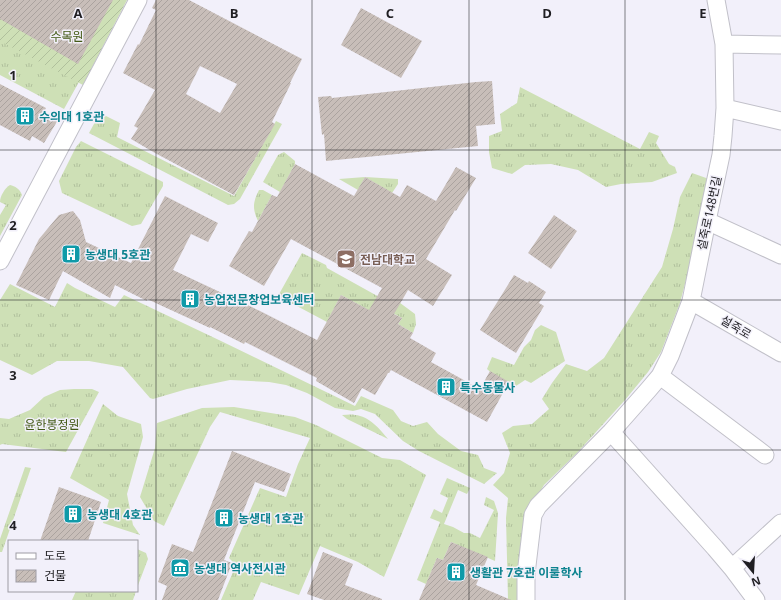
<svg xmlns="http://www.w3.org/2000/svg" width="781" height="600" viewBox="0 0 781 600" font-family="'Open Sans','Noto Sans KR',sans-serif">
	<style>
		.grass { fill: url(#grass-tufts) }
		.garden { fill: url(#garden-furrows) }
		.building { fill: url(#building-hatch); fill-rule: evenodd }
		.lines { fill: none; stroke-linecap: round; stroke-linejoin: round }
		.minor-casing { stroke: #c1c0c9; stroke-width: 19 }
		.minor { stroke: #fff; stroke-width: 17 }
		.grid { fill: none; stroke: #1f1e22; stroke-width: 1; stroke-opacity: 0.55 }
		.labels { text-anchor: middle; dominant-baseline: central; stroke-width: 3; stroke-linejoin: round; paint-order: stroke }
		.park-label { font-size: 12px; fill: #425915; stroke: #f2f0fa }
		.culture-label { font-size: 12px; font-weight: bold; fill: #0d838f; stroke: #f2f0fa; text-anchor: start }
		.street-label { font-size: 12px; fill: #1f1e22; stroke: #f2f0fa }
		.education-label { font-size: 12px; font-weight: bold; fill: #785e54; stroke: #f2f0fa; text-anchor: start }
		.grid-label { font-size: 13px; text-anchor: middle; font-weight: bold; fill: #1f1e22; stroke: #f2f0fa; stroke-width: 3; stroke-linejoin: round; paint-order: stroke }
	</style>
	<defs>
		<pattern id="grass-tufts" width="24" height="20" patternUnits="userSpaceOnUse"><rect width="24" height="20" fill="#cee0b6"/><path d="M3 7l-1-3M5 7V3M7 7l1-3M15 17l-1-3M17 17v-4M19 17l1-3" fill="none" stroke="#b0c09c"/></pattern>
		<pattern id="garden-furrows" width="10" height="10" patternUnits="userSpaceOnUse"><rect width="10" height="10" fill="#cee0b6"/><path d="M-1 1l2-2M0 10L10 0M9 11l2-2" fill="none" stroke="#b0c09c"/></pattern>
		<pattern id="building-hatch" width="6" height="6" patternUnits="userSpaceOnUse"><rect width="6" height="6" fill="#c8beb9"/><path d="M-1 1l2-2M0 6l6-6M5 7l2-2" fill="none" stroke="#aba39f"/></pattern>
	</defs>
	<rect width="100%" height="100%" fill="#f2f0fa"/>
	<path class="grass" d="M 0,38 L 80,80 L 64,109 L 0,75 Z
		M 520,87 L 640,149 L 649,132 L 659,136 L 656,143 L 669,164 L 675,167 L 677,173 L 652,182 L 621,184 L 606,187 L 578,170 L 551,164 L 525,165 L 512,174 L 492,168 L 489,152 L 489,136 L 502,131 L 500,114 L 517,103 Z
		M 100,113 L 120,123 L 117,137 L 234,196 L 276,121 L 282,124 L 240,199 L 234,204 L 228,205 L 89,133 Z
		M 81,141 L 163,182 L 163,186 L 141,224 L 132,226 L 62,193 L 59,181 L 76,147 Z
		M 284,152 L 295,161 L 295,164 L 280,192 L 263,182 L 278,155 Z
		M 692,173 L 709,179 L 703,215 L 680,303 L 661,352 L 648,372 L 625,400 L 577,453 L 544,485 L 524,518 L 521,568 L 521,600 L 508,600 L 506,518 L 508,498 L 493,485 L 504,473 L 510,453 L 502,433 L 513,426 L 532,424 L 549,409 L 542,399 L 552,383 L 566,364 L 587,371 L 604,358 L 646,292 L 662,267 L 673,229 L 680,197 Z
		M 365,177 L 398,179 L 398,184 L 392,193 L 365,177 L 358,190 L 339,179 Z
		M 10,185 C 15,186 20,189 22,195 L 0,236 L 0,215 L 6,205 L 0,202 C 0,196 5,188 10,185 Z
		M 259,190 L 263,190 L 272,195 L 258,221 C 252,208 253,202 259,190 Z
		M 302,253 L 326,265 L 327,268 L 381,298 L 392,297 L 415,314 L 416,324 L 413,333 L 398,324 L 402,318 L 374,303 L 354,336 L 351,335 L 365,308 L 341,295 L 327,322 L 278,296 Z
		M 67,283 L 75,288 L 115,307 L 124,295 L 221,341 L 355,406 L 361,396 L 393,410 L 401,421 L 413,426 L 427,422 L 438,434 L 461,451 L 478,455 L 484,468 L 497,473 L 484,484 L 419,451 L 403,441 L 375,414 L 361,409 L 353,411 L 335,408 L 307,393 L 286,385 L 269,382 L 230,380 L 187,389 L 153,399 L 150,398 L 123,367 L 89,361 L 57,361 L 32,375 L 0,360 L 0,300 L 10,284 L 55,307 Z
		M 541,325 L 556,332 L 565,361 L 531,383 L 525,380 L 510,390 L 487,369 L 492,357 L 514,365 L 524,347 L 531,340 L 535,330 Z
		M 74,389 L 92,389 L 99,392 L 66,452 L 2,444 L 0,445 L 0,418 L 9,419 L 30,410 L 44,397 L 60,390 Z
		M 103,404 L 118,416 L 141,424 L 143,437 L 127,494 L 133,525 L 140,535 L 103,523 L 109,500 L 70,478 Z
		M 234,407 L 295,417 L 316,425 L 382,458 L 400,460 L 426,475 L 384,577 L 358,562 L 320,546 L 299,595 L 261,582 L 253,600 L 221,600 L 236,565 L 229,558 L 260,488 L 286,497 L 298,464 L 310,438 L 220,412 L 210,427 L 164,526 L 154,521 L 140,497 L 155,448 L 157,423 L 202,408 Z
		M 342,415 C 346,415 351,414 355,415 C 369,416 380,429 388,439 L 347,419 Z
		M 25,467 L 31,468 L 2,552 L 0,552 L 0,539 Z
		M 447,478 L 470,488 L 467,494 L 458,490 L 444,524 L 453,527 L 464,533 L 470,533 L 480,538 L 494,510 L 484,505 L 486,497 L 494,501 L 498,513 L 495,561 L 451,542 L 443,560 L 437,558 L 426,584 L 417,580 L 440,522 L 430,518 L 434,509 L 442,513 L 448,498 L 440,494 Z
		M 137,549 L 146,553 L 148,559 L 137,588 Z
		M 76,591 L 136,591 L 133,600 L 72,600 Z"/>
	<path class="garden" d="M 0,0 L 127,0 L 83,85 L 0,41 Z"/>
	<path class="building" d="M 0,0 L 113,0 L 78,64 L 0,19 Z
		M 156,0 L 189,0 L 302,59 L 290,83 L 291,83 L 272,122 L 275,124 L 234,195 L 155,153 L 131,139 L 138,128 L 134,126 L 155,90 L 123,73 L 138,44 L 139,45 L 156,10 L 152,8 ZM 200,66 L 237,84 L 220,113 L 186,94 Z
		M 361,8 L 422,41 L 401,78 L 341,45 Z
		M 492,81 L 495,124 L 476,126 L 478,146 L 326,161 L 324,134 L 322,135 L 318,97 L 331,96 L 332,98 L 476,82 Z
		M 0,84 L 46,108 L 44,112 L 58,120 L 44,143 L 32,136 L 30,141 L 0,125 Z
		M 295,164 L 354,196 L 365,177 L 400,197 L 407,185 L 436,201 L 456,167 L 476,178 L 456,211 L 455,210 L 426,259 L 452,275 L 433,306 L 408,290 L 394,314 L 402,318 L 398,324 L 413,333 L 410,338 L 436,353 L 431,362 L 480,389 L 490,371 L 509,382 L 487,422 L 391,370 L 389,373 L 388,373 L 375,395 L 362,388 L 354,403 L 316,381 L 317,378 L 245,342 L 244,344 L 210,327 L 210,328 L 147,299 L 147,301 L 115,285 L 110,298 L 63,271 L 49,300 L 16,285 L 39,239 L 59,215 L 73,211 L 80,220 L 86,242 L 131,263 L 165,196 L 218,223 L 208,242 L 191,234 L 173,270 L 260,311 L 317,340 L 341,295 L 369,310 L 382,288 L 291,239 L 264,286 L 229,266 L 249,231 L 252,232 L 272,195 L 277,197 Z
		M 554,215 L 577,231 L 551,269 L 528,253 Z
		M 514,275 L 528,283 L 529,281 L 546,292 L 539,303 L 544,306 L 516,353 L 480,330 Z
		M 232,451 L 291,474 L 284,492 L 255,482 L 224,560 L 232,563 L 218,600 L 162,600 L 167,586 L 158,582 L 172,544 L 193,552 Z
		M 59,487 L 101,502 L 88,541 L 40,541 Z
		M 451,542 L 488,557 L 476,585 L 511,600 L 419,600 L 437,558 L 443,560 Z
		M 323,552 L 353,564 L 345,585 L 382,599 L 382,600 L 324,600 L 307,594 Z"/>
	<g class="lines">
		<g class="minor-casing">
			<path id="minor" d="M 724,44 L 781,45
				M 725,108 L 781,121
				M 707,221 L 781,255
				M 0,261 L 138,0
				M 691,301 L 781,353
				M 660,376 L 765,455
				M 611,432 L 715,548 L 732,568 L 756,600
				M 732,568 L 781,523
				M 526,600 L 526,574 L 533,515 L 538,506 L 611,432 L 649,389 L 660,376 L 670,356 L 691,301 L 707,221 L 721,155 L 723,136 L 725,108 L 724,44 L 716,0"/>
		</g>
		<use href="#minor" class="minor"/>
	</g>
	<path class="grid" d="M 156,0 L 156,600M 312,0 L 312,600M 469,0 L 469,600M 625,0 L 625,600M 0,150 L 781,150M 0,300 L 781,300M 0,450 L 781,450"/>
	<defs>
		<g id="building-square" transform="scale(1)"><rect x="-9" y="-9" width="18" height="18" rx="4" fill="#0f9aa8" stroke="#f2f0fa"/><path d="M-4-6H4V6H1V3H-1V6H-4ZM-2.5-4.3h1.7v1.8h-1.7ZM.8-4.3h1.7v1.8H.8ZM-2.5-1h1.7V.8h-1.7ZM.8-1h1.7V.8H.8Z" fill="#fff"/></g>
		<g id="university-square" transform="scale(1)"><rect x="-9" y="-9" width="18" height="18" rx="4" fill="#8d6e63" stroke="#f2f0fa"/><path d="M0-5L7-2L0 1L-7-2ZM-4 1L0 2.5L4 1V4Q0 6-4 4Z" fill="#fff"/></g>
		<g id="museum-square" transform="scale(1)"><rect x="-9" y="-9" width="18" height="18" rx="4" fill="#0f9aa8" stroke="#f2f0fa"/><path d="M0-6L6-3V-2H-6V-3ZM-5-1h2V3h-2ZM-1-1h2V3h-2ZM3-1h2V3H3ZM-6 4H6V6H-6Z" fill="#fff"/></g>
	</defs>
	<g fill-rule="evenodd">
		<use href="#building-square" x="25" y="116"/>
		<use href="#building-square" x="71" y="254"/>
		<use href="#university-square" x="346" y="259"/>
		<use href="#building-square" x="190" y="299"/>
		<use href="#building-square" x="446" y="387"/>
		<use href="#building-square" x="73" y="514"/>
		<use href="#building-square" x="224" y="518"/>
		<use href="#museum-square" x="180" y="568"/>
		<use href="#building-square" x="456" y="572"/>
	</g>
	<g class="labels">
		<g class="park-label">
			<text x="67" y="36">수목원</text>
			<text x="52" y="424">윤한봉정원</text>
		</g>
		<g class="culture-label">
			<text x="39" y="116">수의대 1호관</text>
			<text x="85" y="254">농생대 5호관</text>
			<text x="204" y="299">농업전문창업보육센터</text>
			<text x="460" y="387">특수동물사</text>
			<text x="87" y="514">농생대 4호관</text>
			<text x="238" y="518">농생대 1호관</text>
			<text x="194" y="568">농생대 역사전시관</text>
			<text x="470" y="572">생활관 7호관 이룰학사</text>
		</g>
		<g class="street-label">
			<text transform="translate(709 213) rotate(-78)">설죽로148번길</text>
			<text transform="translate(736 327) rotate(30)">설죽로</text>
		</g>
		<g class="education-label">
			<text x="360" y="259">전남대학교</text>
		</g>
	</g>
	<g class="grid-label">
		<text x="78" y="18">A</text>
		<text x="234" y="18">B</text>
		<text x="390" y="18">C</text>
		<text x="547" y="18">D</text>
		<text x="703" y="18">E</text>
		<text x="13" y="80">1</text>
		<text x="13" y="230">2</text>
		<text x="13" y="380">3</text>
		<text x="13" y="530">4</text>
	</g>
	<rect x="8" y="540" width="130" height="52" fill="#f2f0fa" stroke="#9e9ca4"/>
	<rect x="16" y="553" width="20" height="6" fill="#ffffff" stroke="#9e9ca4"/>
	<text x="44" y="560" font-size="12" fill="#1f1e22">도로</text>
	<rect x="16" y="570" width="20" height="12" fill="url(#building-hatch)" stroke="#9e9ca4"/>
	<text x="44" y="580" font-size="12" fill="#1f1e22">건물</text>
	<g transform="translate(753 572) rotate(162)" stroke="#f2f0fa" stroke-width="3" paint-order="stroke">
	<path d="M0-3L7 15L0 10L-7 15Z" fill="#1f1e22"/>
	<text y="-6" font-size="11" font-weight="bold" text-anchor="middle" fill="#1f1e22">N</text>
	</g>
</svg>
